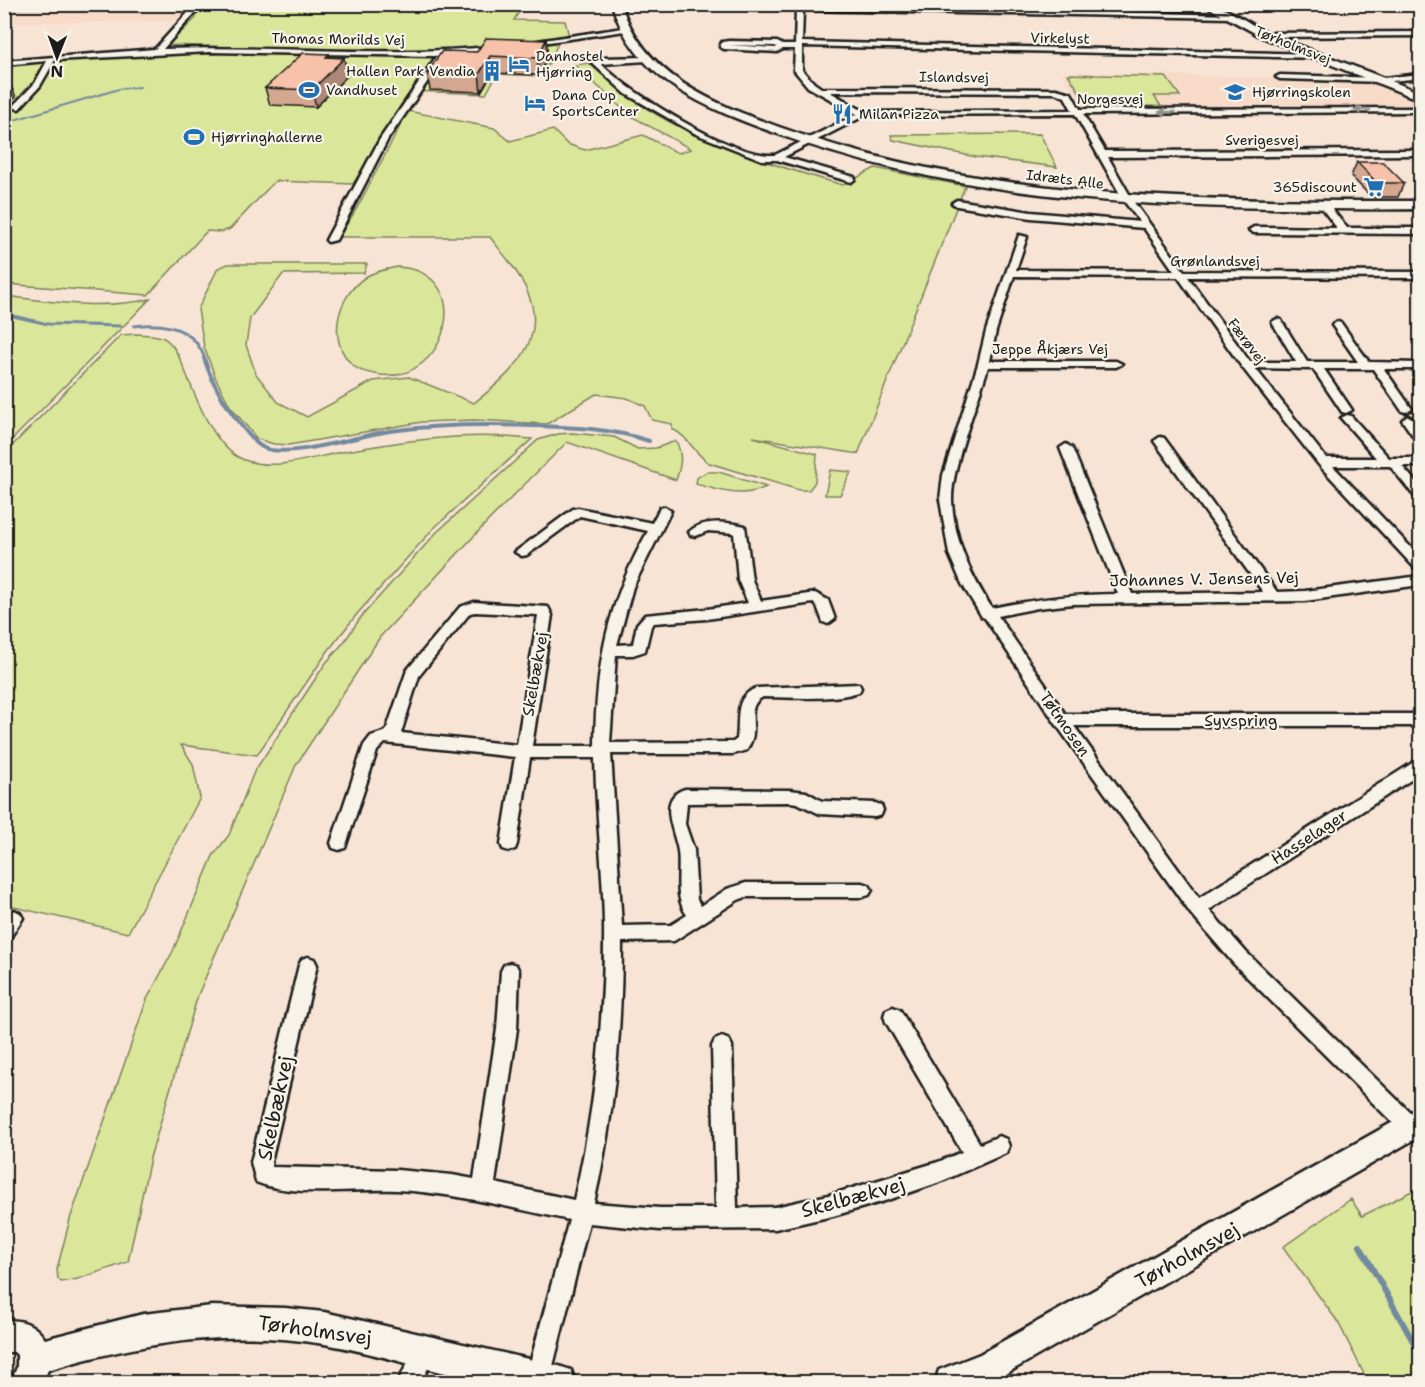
<svg xmlns="http://www.w3.org/2000/svg" width="1425" height="1387" viewBox="0 0 1425 1387" font-family="'Shantell Sans',sans-serif">
	<style>
		.built { fill: #f7dac8 }
		.green { fill: #dae699; stroke: #7b815a; stroke-width: 1.5 }
		.lines { fill: none; stroke-linecap: round; stroke-linejoin: round }
		.stream-far3 { stroke: #73899f; stroke-width: 2 }
		.stream-far2 { stroke: #73899f; stroke-width: 3 }
		.stream-far1 { stroke: #73899f; stroke-width: 4 }
		.stream { stroke: #73899f; stroke-width: 6 }
		.street-casing { stroke: #1c1c1c; stroke-width: 5 }
		.secondary-casing { stroke: #1c1c1c; stroke-width: 5 }
		.street { fill: #f7f3e8; fill-rule: evenodd }
		.secondary { fill: #f7f3e8; fill-rule: evenodd }
		.wall { fill: #d4a791; stroke: #1c1c1c; stroke-width: 1.5 }
		.shaded-wall { fill: #ad8876; stroke: #1c1c1c; stroke-width: 1.5 }
		.building { fill: #f7c2a9; stroke: #1c1c1c; stroke-width: 1.5 }
		.oneway { fill: #94928c }
		.labels { text-anchor: middle; dominant-baseline: central; stroke-width: 4.5; stroke-linejoin: round; paint-order: stroke }
		.far-street-label { font-size: 14px; fill: #1c1c1c; stroke: #f7f3e8 }
		.far-poi-label { font-size: 14px; fill: #1c1c1c; stroke: #f7f3e8; text-anchor: start }
		.street-label { font-size: 16px; fill: #1c1c1c; stroke: #f7f3e8 }
		.near-street-label { font-size: 20px; fill: #1c1c1c; stroke: #f7f3e8 }
	</style>
	<rect width="100%" height="100%" fill="#f7e4d5"/>
	<filter id="ink" filterUnits="userSpaceOnUse"><feTurbulence type="fractalNoise" baseFrequency=".0167" numOctaves="2"/><feDisplacementMap in="SourceGraphic" scale="12" xChannelSelector="R" yChannelSelector="G"/><feConvolveMatrix kernelMatrix="1 2 1 2 8 2 1 2 1" color-interpolation-filters="sRGB"/></filter>
	<g filter="url(#ink)">
		<path class="built" d="M 10,4 L 195,5 L 180,21 L 5,23 L 4,9 Z
			M 1062,72 L 1375,81 L 1419,102 L 1414,106 L 1395,106 L 1094,108 L 1082,106 Z"/>
		<path class="green" d="M 206,4 L 523,5 L 514,20 L 565,21 L 569,36 L 447,51 L 394,52 L 168,45 L 196,18 L 195,17 Z
			M 559,41 L 543,76 L 497,74 L 486,94 L 412,91 L 353,184 L 275,181 L 230,229 L 221,232 L 207,231 L 148,295 L 5,284 L 4,64 L 153,54 L 243,53 L 434,56 Z
			M 589,63 C 604,77 619,90 635,101 C 696,143 773,165 843,185 L 875,168 L 965,186 L 858,454 L 753,437 L 817,454 L 815,482 L 809,490 L 799,490 L 709,463 C 694,453 688,436 672,429 L 672,424 L 652,420 L 645,406 L 627,398 L 596,394 L 547,424 L 474,420 L 422,422 L 289,445 L 274,444 L 257,439 L 230,406 L 216,379 L 204,347 L 198,309 L 218,268 L 228,264 L 367,264 L 364,273 L 283,274 L 250,318 L 246,345 L 256,374 L 278,402 L 307,417 L 373,381 L 409,377 L 474,403 C 509,375 550,342 527,291 C 519,272 503,254 490,237 L 339,237 L 357,208 L 408,111 L 494,128 L 510,141 L 553,130 L 567,144 L 585,150 L 643,135 L 678,153 L 691,149 L 629,115 L 575,65 Z
			M 1068,74 L 1166,77 L 1180,96 L 1154,96 L 1161,106 L 1095,107 L 1088,105 Z
			M 1040,134 L 1057,167 L 976,157 L 893,140 L 891,135 Z
			M 398,267 C 480,272 446,390 375,374 C 367,372 360,372 354,366 C 325,342 337,295 367,276 C 376,271 388,269 398,267 Z
			M 5,296 C 54,302 101,310 150,299 L 5,447 Z
			M 137,334 C 147,335 160,334 168,341 C 177,349 181,362 186,373 C 196,399 215,448 242,459 C 273,472 310,458 341,452 C 374,446 408,440 441,438 C 471,435 502,436 532,439 L 433,529 L 357,614 L 328,651 L 257,755 L 181,745 L 193,764 L 200,798 L 128,933 L 5,905 L 4,454 L 121,335 Z
			M 572,433 L 614,437 L 638,449 L 656,448 L 676,441 C 683,455 681,466 676,480 L 567,442 L 490,519 L 380,637 L 296,765 L 198,995 L 150,1158 L 128,1262 L 78,1279 L 61,1282 L 58,1279 L 57,1269 L 70,1219 L 147,999 L 173,951 L 213,856 L 229,835 L 254,772 L 325,664 L 344,642 L 361,617 L 436,533 L 538,440 L 558,434 Z
			M 830,470 L 851,472 L 840,495 L 825,495 Z
			M 706,472 L 719,472 L 766,487 C 744,499 717,490 696,484 L 697,478 Z
			M 1420,1187 L 1420,1382 L 1368,1382 L 1338,1322 L 1283,1247 L 1351,1199 L 1362,1216 Z"/>
		<g class="lines">
			<path class="stream-far3" d="M 4,123 L 119,89 L 140,87"/>
			<path class="stream-far2" d="M 4,314 L 48,324 L 121,326
				M 134,326 C 165,322 194,327 205,359"/>
			<path class="stream-far1" d="M 204,358 C 213,386 226,406 244,429 C 250,436 255,444 264,448 C 291,459 359,435 390,431 C 437,425 484,424 532,426 C 572,427 610,428 649,441"/>
			<path class="stream" d="M 1360,1246 L 1420,1354"/>
			<g class="street-casing">
				<path id="street" d="M 196,4 L 203,4 L 163,49 C 275,45 387,58 499,46 L 503,48 L 434,56 L 210,52 L 55,60 L 40,86 L 19,109 L 12,107 L 35,83 L 47,61 L 4,65 L 4,61 L 155,49 Z
					M 611,4 L 803,4 L 1230,15 L 1232,18 L 803,10 L 802,42 L 1321,54 L 1325,56 L 1321,58 L 802,46 L 802,70 L 814,83 L 821,88 L 1056,89 L 1071,93 L 1080,109 L 1420,108 L 1420,112 L 1083,114 L 1105,151 L 1420,150 L 1420,155 L 1108,157 L 1133,201 L 1184,271 L 1420,272 L 1420,278 L 1188,277 L 1250,362 L 1296,362 L 1272,322 L 1277,319 L 1281,320 L 1307,362 L 1358,362 L 1332,325 L 1337,322 L 1341,323 L 1369,362 L 1420,363 L 1420,369 L 1384,369 L 1412,409 L 1406,412 L 1402,411 L 1373,369 L 1324,369 L 1352,410 L 1346,413 L 1342,412 L 1313,369 L 1255,368 L 1326,458 L 1376,458 L 1341,418 L 1347,415 L 1351,416 L 1389,458 L 1420,458 L 1420,466 L 1402,466 L 1420,487 L 1420,499 L 1416,498 L 1390,466 L 1333,466 L 1420,557 L 1420,569 L 1415,568 L 1319,465 L 1242,367 L 1178,277 L 1014,276 L 996,331 L 990,361 L 1116,361 L 1122,364 L 1116,367 L 988,367 C 978,402 951,467 952,501 C 954,541 971,576 992,608 C 1035,599 1075,594 1118,594 L 1060,448 L 1066,444 L 1072,448 L 1132,594 L 1263,592 L 1154,441 L 1160,437 L 1164,438 L 1277,592 L 1305,591 L 1420,576 L 1420,585 L 1305,601 L 1073,604 L 1038,608 L 998,616 L 1065,714 L 1420,714 L 1420,726 L 1074,726 L 1199,898 L 1414,762 L 1420,760 L 1420,774 L 1209,910 L 1246,952 L 1418,1120 L 1420,1125 L 1418,1134 L 1411,1137 L 1404,1134 L 1234,964 L 1191,914 L 1056,724 L 985,618 L 982,617 L 962,584 L 949,554 L 940,500 L 943,475 L 978,364 L 986,331 L 1019,235 L 1027,237 L 1016,270 L 1174,271 L 1144,228 L 1031,218 L 957,206 L 952,203 L 957,200 L 1031,212 L 1140,222 L 1124,201 L 1075,114 L 870,115 L 858,119 L 784,157 L 854,177 L 855,179 L 851,182 L 777,160 L 762,160 L 696,134 L 626,94 L 592,63 L 602,58 L 650,57 L 647,61 L 601,64 C 631,94 733,158 775,155 L 857,114 L 808,87 L 794,70 L 795,49 L 783,49 L 777,52 L 724,49 L 720,47 L 722,42 L 729,41 L 777,42 L 783,45 L 795,45 L 796,10 ZM 729,45 L 775,46 L 777,47 L 776,48 ZM 830,92 L 1055,93 L 1065,97 L 1072,110 L 865,112 Z
					M 623,28 L 625,31 L 528,45 L 524,43 Z
					M 1420,32 L 1420,36 L 1265,37 L 1261,35 L 1265,33 Z
					M 436,57 L 443,59 L 388,139 L 336,240 L 328,242 L 326,240 L 380,139 Z
					M 1420,74 L 1420,78 L 1383,82 L 1280,79 L 1276,77 L 1280,75 L 1383,78 Z
					M 1324,202 L 1327,203 L 1347,228 L 1420,228 L 1420,234 L 1254,233 L 1249,230 L 1254,227 L 1337,228 L 1319,205 Z
					M 1408,416 L 1412,418 L 1420,429 L 1420,440 L 1416,440 L 1402,420 Z
					M 665,507 L 671,511 L 633,587 L 617,645 L 633,644 L 637,624 L 645,615 L 707,609 L 748,603 L 738,580 L 734,533 L 708,531 L 696,536 L 691,535 L 689,532 C 702,519 728,522 745,526 L 752,580 L 761,601 L 815,593 L 828,600 L 835,619 L 828,624 L 823,622 L 817,606 L 813,603 L 707,619 L 654,623 L 651,626 L 645,651 L 633,655 L 616,655 L 610,743 L 733,742 L 737,739 C 740,718 733,698 756,688 L 859,684 L 861,688 L 859,692 C 829,701 794,697 763,697 C 748,704 754,719 753,732 C 753,739 750,744 747,750 L 733,754 L 611,754 L 622,926 L 671,925 L 687,915 C 673,896 681,873 678,851 C 675,831 656,798 685,789 L 790,790 L 806,792 L 822,801 L 875,803 L 881,805 L 883,810 L 881,815 L 875,817 L 820,814 L 797,803 L 790,802 L 687,803 L 685,824 L 694,850 L 697,900 L 701,906 L 727,889 L 746,883 L 863,883 L 869,885 L 872,890 L 869,895 L 863,897 L 746,897 L 738,900 L 674,941 L 622,942 C 622,1030 614,1117 594,1203 L 660,1208 L 716,1208 L 712,1046 L 715,1040 L 722,1037 L 729,1040 L 732,1046 L 737,1208 L 775,1207 L 833,1194 L 938,1162 L 962,1152 L 886,1022 L 884,1016 L 886,1010 L 893,1007 L 900,1010 L 980,1144 L 999,1136 L 1006,1139 L 1009,1146 L 1006,1153 L 940,1182 L 888,1200 L 833,1216 L 775,1229 L 660,1230 L 589,1223 L 550,1378 L 548,1382 L 528,1382 L 526,1378 L 569,1220 C 512,1208 455,1193 397,1190 C 355,1188 293,1198 256,1182 L 251,1162 L 299,965 L 302,959 L 308,957 L 314,959 L 317,965 L 271,1162 L 272,1167 L 397,1170 L 452,1175 L 474,1179 L 497,1029 L 501,971 L 504,965 L 510,963 L 516,965 L 519,971 L 517,1029 L 495,1183 L 574,1200 C 595,1109 605,1016 604,923 C 603,867 596,813 595,758 L 530,758 L 517,844 L 515,849 L 509,851 L 503,849 L 501,844 L 515,757 L 385,743 L 377,751 L 345,848 L 339,850 L 333,848 L 331,843 L 364,745 L 371,736 L 386,731 L 407,670 L 460,607 L 474,602 L 548,607 L 552,615 L 532,746 L 595,746 C 596,663 607,604 648,531 L 580,516 L 527,555 L 522,556 L 515,552 L 573,509 L 578,508 L 652,523 L 660,508 ZM 475,612 L 538,615 L 517,745 L 401,733 L 419,676 L 470,613 Z
					M 14,910 L 20,913 L 23,918 L 10,938 L 4,940 L 4,917 Z
					M 426,1339 L 434,1342 L 437,1350 L 421,1382 L 398,1382 L 418,1342 Z"/>
			</g>
			<g class="secondary-casing">
				<path id="secondary" d="M 612,4 L 621,4 C 644,77 713,103 779,127 C 985,201 1203,201 1420,201 L 1420,209 C 1375,210 1330,209 1284,208 C 1112,206 939,193 775,133 C 707,108 634,81 612,4 Z
					M 1202,4 C 1226,4 1247,24 1269,33 C 1319,55 1371,71 1420,93 L 1420,100 L 1262,37 Z
					M 1420,1107 L 1420,1136 L 1002,1376 L 988,1382 L 935,1382 L 939,1370 L 980,1354 Z
					M 212,1306 L 285,1308 L 324,1312 L 559,1366 L 571,1370 L 575,1382 C 556,1384 508,1385 489,1382 C 433,1373 379,1353 324,1344 C 231,1328 138,1343 48,1370 L 43,1382 L 11,1382 L 17,1367 L 17,1355 L 14,1352 L 4,1352 L 4,1320 C 23,1320 34,1323 45,1339 L 143,1314 Z"/>
			</g>
			<use href="#street" class="street"/>
			<use href="#secondary" class="secondary"/>
		</g>
		<path class="wall" d="M 546,40 L 548,57 L 539,75 L 492,73 L 481,92 L 430,90 L 427,73 L 477,52 Z
			M 330,58 L 348,75 L 316,107 L 270,105 L 265,88 Z
			M 1357,162 L 1404,183 L 1398,197 L 1371,197 L 1351,176 Z"/>
		<path class="shaded-wall" d="M 546,40 L 548,57 L 539,75 L 537,58 Z
			M 329,54 L 333,69 L 344,58 L 348,75 L 316,107 L 312,90 L 326,57 Z
			M 490,56 L 492,73 L 481,92 L 479,74 Z
			M 10,84 L 16,97 L 4,107 L 4,89 Z"/>
		<path class="building" d="M 486,38 L 546,40 L 537,58 L 490,56 L 479,74 L 427,73 L 442,51 L 477,52 Z
			M 303,53 L 329,54 L 326,57 L 344,58 L 312,90 L 265,88 Z
			M 4,84 L 10,84 L 4,89 Z
			M 1357,162 L 1383,162 L 1404,183 L 1377,183 Z"/>
		<defs><path id="oneway-solid" d="M-6-.8H1V-3.2L6.5 0L1 3.2V.8H-6Z" transform="scale(1.5)"/></defs>
		<g class="oneway">
			<use href="#oneway-solid" transform="translate(1362 110) rotate(180)"/>
			<use href="#oneway-solid" transform="translate(1167 112) rotate(180)"/>
		</g>
	</g>
	<defs>
		<g id="hotel-bare" transform="scale(1.62)"><path d="M-6-4.5h1.5V1H6V5H4.5V3h-9V5H-6ZM-4 0a1.8 1.8 0 1 1 3.6 0ZM.5 0V-2.5h3Q6-2.5 6 0Z" fill="#1f6fb2" stroke="#f7f3e8" stroke-width="2.5" paint-order="stroke"/></g>
		<g id="building-bare" transform="scale(1.62)"><path d="M-4-6H4V6H1V3H-1V6H-4ZM-2.5-4.3h1.7v1.8h-1.7ZM.8-4.3h1.7v1.8H.8ZM-2.5-1h1.7V.8h-1.7ZM.8-1h1.7V.8H.8Z" fill="#1f6fb2" stroke="#f7f3e8" stroke-width="2.5" paint-order="stroke"/></g>
		<g id="stadium-bare" transform="scale(1.62)"><path d="M0-5a6.5 5 0 1 0 0 10a6.5 5 0 1 0 0-10ZM-3.5-1.8h7v3.6h-7Z" fill="#1f6fb2" stroke="#f7f3e8" stroke-width="2.5" paint-order="stroke"/></g>
		<g id="school-bare" transform="scale(1.62)"><path d="M0-5L7-2L0 1L-7-2ZM-4 1L0 2.5L4 1V4Q0 6-4 4Z" fill="#1f6fb2" stroke="#f7f3e8" stroke-width="2.5" paint-order="stroke"/></g>
		<g id="restaurant-bare" transform="scale(1.62)"><path d="M-5-6h1v4h1v-4h1v4h1v-4h1v5L-1.5 .5V6h-2V.5L-5-1ZM5-6V6H3V1.5H1.5Q1.5-4 5-6Z" fill="#1f6fb2" stroke="#f7f3e8" stroke-width="2.5" paint-order="stroke"/></g>
		<g id="supermarket-bare" transform="scale(1.62)"><path d="M-6-5.5h2.5l.6 2H6L4.5 2H-2.5L-4.4-4H-6ZM-1.5 3.2a1.3 1.3 0 1 0 .1 0ZM3 3.2a1.3 1.3 0 1 0 .1 0Z" fill="#1f6fb2" stroke="#f7f3e8" stroke-width="2.5" paint-order="stroke"/></g>
	</defs>
	<g fill-rule="evenodd">
		<use href="#hotel-bare" x="519" y="64"/>
		<use href="#building-bare" x="492" y="71"/>
		<use href="#stadium-bare" x="309" y="90"/>
		<use href="#school-bare" x="1235" y="92"/>
		<use href="#hotel-bare" x="535" y="103"/>
		<use href="#restaurant-bare" x="842" y="114"/>
		<use href="#stadium-bare" x="194" y="137"/>
		<use href="#supermarket-bare" x="1374" y="187"/>
	</g>
	<g class="labels">
		<g class="far-street-label">
			<text transform="translate(1060 38) rotate(1)">Virkelyst</text>
			<text transform="translate(338 39) rotate(1)">Thomas Morilds Vej</text>
			<text transform="translate(1293 45) rotate(22)">Tørholmsvej</text>
			<text transform="translate(954 77) rotate(1)">Islandsvej</text>
			<text x="1110" y="99">Norgesvej</text>
			<text x="1262" y="140">Sverigesvej</text>
			<text transform="translate(1065 179) rotate(7)">Idræts Alle</text>
			<text x="1215" y="261">Grønlandsvej</text>
			<text transform="translate(1247 341) rotate(53)">Færøvej</text>
			<text x="1050" y="349">Jeppe Åkjærs Vej</text>
		</g>
		<g class="far-poi-label">
			<text x="536" y="56">Danhostel<tspan x="536" dy="16">Hjørring</tspan></text>
			<text x="475" y="71" text-anchor="end">Hallen Park Vendia</text>
			<text x="326" y="90">Vandhuset</text>
			<text x="1252" y="92">Hjørringskolen</text>
			<text x="552" y="95">Dana Cup<tspan x="552" dy="16">SportsCenter</tspan></text>
			<text x="859" y="114">Milan Pizza</text>
			<text x="211" y="137">Hjørringhallerne</text>
			<text x="1357" y="187" text-anchor="end">365discount</text>
		</g>
		<g class="street-label">
			<text transform="translate(1204 579) rotate(-1)">Johannes V. Jensens Vej</text>
			<text transform="translate(535 674) rotate(-80)">Skelbækvej</text>
			<text x="1241" y="720">Syvspring</text>
			<text transform="translate(1065 724) rotate(55)">Tøtmosen</text>
			<text transform="translate(1309 837) rotate(-33)">Hasselager</text>
		</g>
		<g class="near-street-label">
			<text transform="translate(275 1108) rotate(-78)">Skelbækvej</text>
			<text transform="translate(853 1197) rotate(-15)">Skelbækvej</text>
			<text transform="translate(1187 1255) rotate(-29)">Tørholmsvej</text>
			<text transform="translate(315 1330) rotate(8)">Tørholmsvej</text>
		</g>
	</g>
	<rect width="1425" height="1387" fill="none" stroke="#f7f3e8" stroke-width="24"/>
	<rect x="12" y="12" width="1401" height="1363" fill="none" stroke="#1c1c1c" stroke-width="2" filter="url(#ink)"/>
	<g transform="translate(57 57) rotate(181)" stroke="#f7f3e8" stroke-width="4.5" paint-order="stroke">
	<path d="M0-4.5L10 22L0 15L-10 22Z" fill="#1c1c1c"/>
	<text y="-9" font-size="16" font-weight="bold" text-anchor="middle" fill="#1c1c1c">N</text>
	</g>
</svg>
